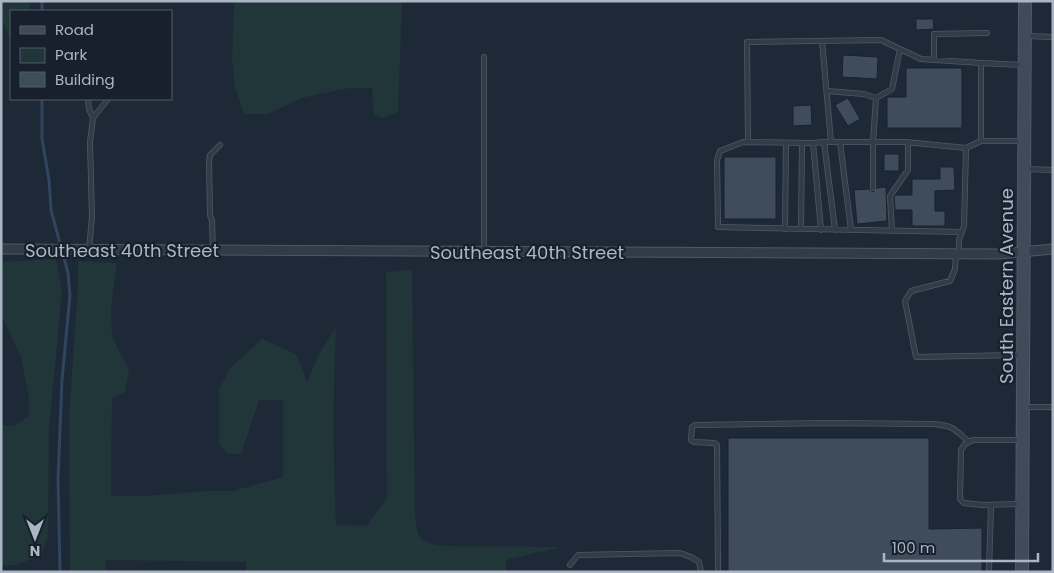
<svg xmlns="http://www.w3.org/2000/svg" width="1054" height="573" viewBox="0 0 1054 573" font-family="Poppins,sans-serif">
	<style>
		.green { fill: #203638 }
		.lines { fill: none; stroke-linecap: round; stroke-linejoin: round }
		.stream { stroke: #30455f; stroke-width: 3 }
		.building { fill: #3f4c5c; stroke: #19222e }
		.lane-casing { stroke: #4f5966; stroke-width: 6 }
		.street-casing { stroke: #4f5966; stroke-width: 11 }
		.secondary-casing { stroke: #4f5966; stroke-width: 14 }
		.lane { stroke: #323b48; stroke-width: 4.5 }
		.street { stroke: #323b48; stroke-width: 9 }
		.secondary { stroke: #3f4a5b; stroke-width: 12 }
		.labels { text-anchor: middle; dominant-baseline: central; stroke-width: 4.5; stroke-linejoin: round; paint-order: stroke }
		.street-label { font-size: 18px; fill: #abb6c5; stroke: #17202c }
	</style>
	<rect width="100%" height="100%" fill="#1e2937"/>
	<path class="green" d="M 1,1 L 30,1 L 30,11 L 11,11 L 11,40 L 1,17 Z
		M 234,1 L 402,1 L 398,112 L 382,118 L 374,115 L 372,88 L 350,88 L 324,93 L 302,98 L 268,114 L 244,114 L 235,88 L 232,58 Z
		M 56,259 L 62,291 L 49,429 L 48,536 L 41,555 L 16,565 L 1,565 L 1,425 L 15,426 L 29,416 L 29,399 L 21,357 L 1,315 L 1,262 Z
		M 78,261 L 117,263 L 111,307 L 112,337 L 129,370 L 125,392 L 112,398 L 111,496 L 143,496 L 207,491 L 233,491 L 283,477 L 283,400 L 259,400 L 241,454 L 228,454 L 219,444 L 219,390 L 230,368 L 262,339 L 296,354 L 307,382 L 320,352 L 336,327 C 333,393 333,459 336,525 L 366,526 L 387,498 L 386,272 L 412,270 L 415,516 C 417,540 421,542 443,546 L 561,547 L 506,560 L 506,571 L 543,572 L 246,572 L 246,562 L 106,560 L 105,572 L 70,572 L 69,417 L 78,286 Z"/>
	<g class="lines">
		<path class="stream" d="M 42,1 L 42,11
			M 42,99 L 42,139 L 49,180 L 51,210 L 68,273 L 70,295 L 62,380 L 58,479 L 60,572"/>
	</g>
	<path class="building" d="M 916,19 L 933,19 L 934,29 L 916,30 Z
		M 843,55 L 878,57 L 877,79 L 842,77 Z
		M 906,68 L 962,68 L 962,128 L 887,128 L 887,97 L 906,97 Z
		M 848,98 L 860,119 L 848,126 L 835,105 Z
		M 811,105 L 812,125 L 793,126 L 793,106 Z
		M 884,154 L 899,154 L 899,171 L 884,171 Z
		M 724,157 L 776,157 L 776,219 L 724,219 Z
		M 940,167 L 954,167 L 955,190 L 935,191 L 935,211 L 945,211 L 945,226 L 912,226 L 912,210 L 895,210 L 894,197 L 895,195 L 912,195 L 912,179 L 940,179 Z
		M 886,187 L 887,221 L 857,224 L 854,190 L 869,189 L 873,192 L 877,188 Z
		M 728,438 L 929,438 L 929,529 L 982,528 L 982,572 L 728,572 Z"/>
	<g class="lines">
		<g class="lane-casing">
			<path id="lane" d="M 1027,36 L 1053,37
				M 822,41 L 831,142
				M 934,59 L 934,34 L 987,33
				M 827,91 L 864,94 L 876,98 L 892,89 L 900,49
				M 88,99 L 89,109 L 93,118
				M 1022,141 L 981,141 L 981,63 L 1023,65
				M 748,142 L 747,42 L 881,40 L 921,59 L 981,63
				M 824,142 L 835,230
				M 840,142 L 851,230
				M 813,143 L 821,230
				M 1025,169 L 1053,170
				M 873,188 L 873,142 L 876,98
				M 785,229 L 786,143
				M 801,229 L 802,143
				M 892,231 L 890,196 L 908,170 L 908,142
				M 962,232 L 718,227 L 717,160 L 720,151 L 743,142 L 811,143 L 826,142 L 906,142 L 966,148
				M 89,250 L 92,217 L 90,142 L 93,118 L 108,99
				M 213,251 L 212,221 L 210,215 L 209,162 L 210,155 L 220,145
				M 484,252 L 484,57
				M 956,254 L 955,269 L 950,281 L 911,291 L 905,301 L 916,357 L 1022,355
				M 959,254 L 959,240 L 964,226 L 966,148 L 981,141
				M 1024,407 L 1053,407
				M 1020,504 L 983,505 L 964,503 L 960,499 L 961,450 L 965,444 L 973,440 L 1021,440
				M 570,565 L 578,555 L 680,553 L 691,557 L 699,562 L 701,572
				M 718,572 L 717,445 L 714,443 L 694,442 L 691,440 L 692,427 L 695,425 L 828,423 L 933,424 C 954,426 953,428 969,442
				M 989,572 L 991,505"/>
		</g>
		<g class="street-casing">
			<path id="street" d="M 1,249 L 999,254 L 1053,249"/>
		</g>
		<g class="secondary-casing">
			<path id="secondary" d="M 1022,572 L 1025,1"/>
		</g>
		<use href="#lane" class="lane"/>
		<use href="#street" class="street"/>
		<use href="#secondary" class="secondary"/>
	</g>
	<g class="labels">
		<g class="street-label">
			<text x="122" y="250">Southeast 40th Street</text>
			<text x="527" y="252">Southeast 40th Street</text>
			<text transform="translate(1006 286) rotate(-90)">South Eastern Avenue</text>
		</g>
	</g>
	<rect width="1054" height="573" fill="none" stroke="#abb6c5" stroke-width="5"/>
	<rect x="10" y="10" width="162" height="90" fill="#17202c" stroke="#525c69"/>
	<rect x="20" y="26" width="25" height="8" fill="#3f4a5b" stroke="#525c69"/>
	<text x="55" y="35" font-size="15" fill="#abb6c5">Road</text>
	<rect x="20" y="48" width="25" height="15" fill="#203638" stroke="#525c69"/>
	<text x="55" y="60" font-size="15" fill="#abb6c5">Park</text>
	<rect x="20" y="72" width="25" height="15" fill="#3f4c5c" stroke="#525c69"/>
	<text x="55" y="85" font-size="15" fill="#abb6c5">Building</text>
	<g transform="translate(35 538) rotate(180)" stroke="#17202c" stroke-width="4" paint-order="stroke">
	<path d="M0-4L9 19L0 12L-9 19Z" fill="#abb6c5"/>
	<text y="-8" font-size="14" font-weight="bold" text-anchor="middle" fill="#abb6c5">N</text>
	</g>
	<path d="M884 553v8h154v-8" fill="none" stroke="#abb6c5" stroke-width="2.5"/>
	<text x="892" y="553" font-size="15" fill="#abb6c5" stroke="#17202c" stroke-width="4" paint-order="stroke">100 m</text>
</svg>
